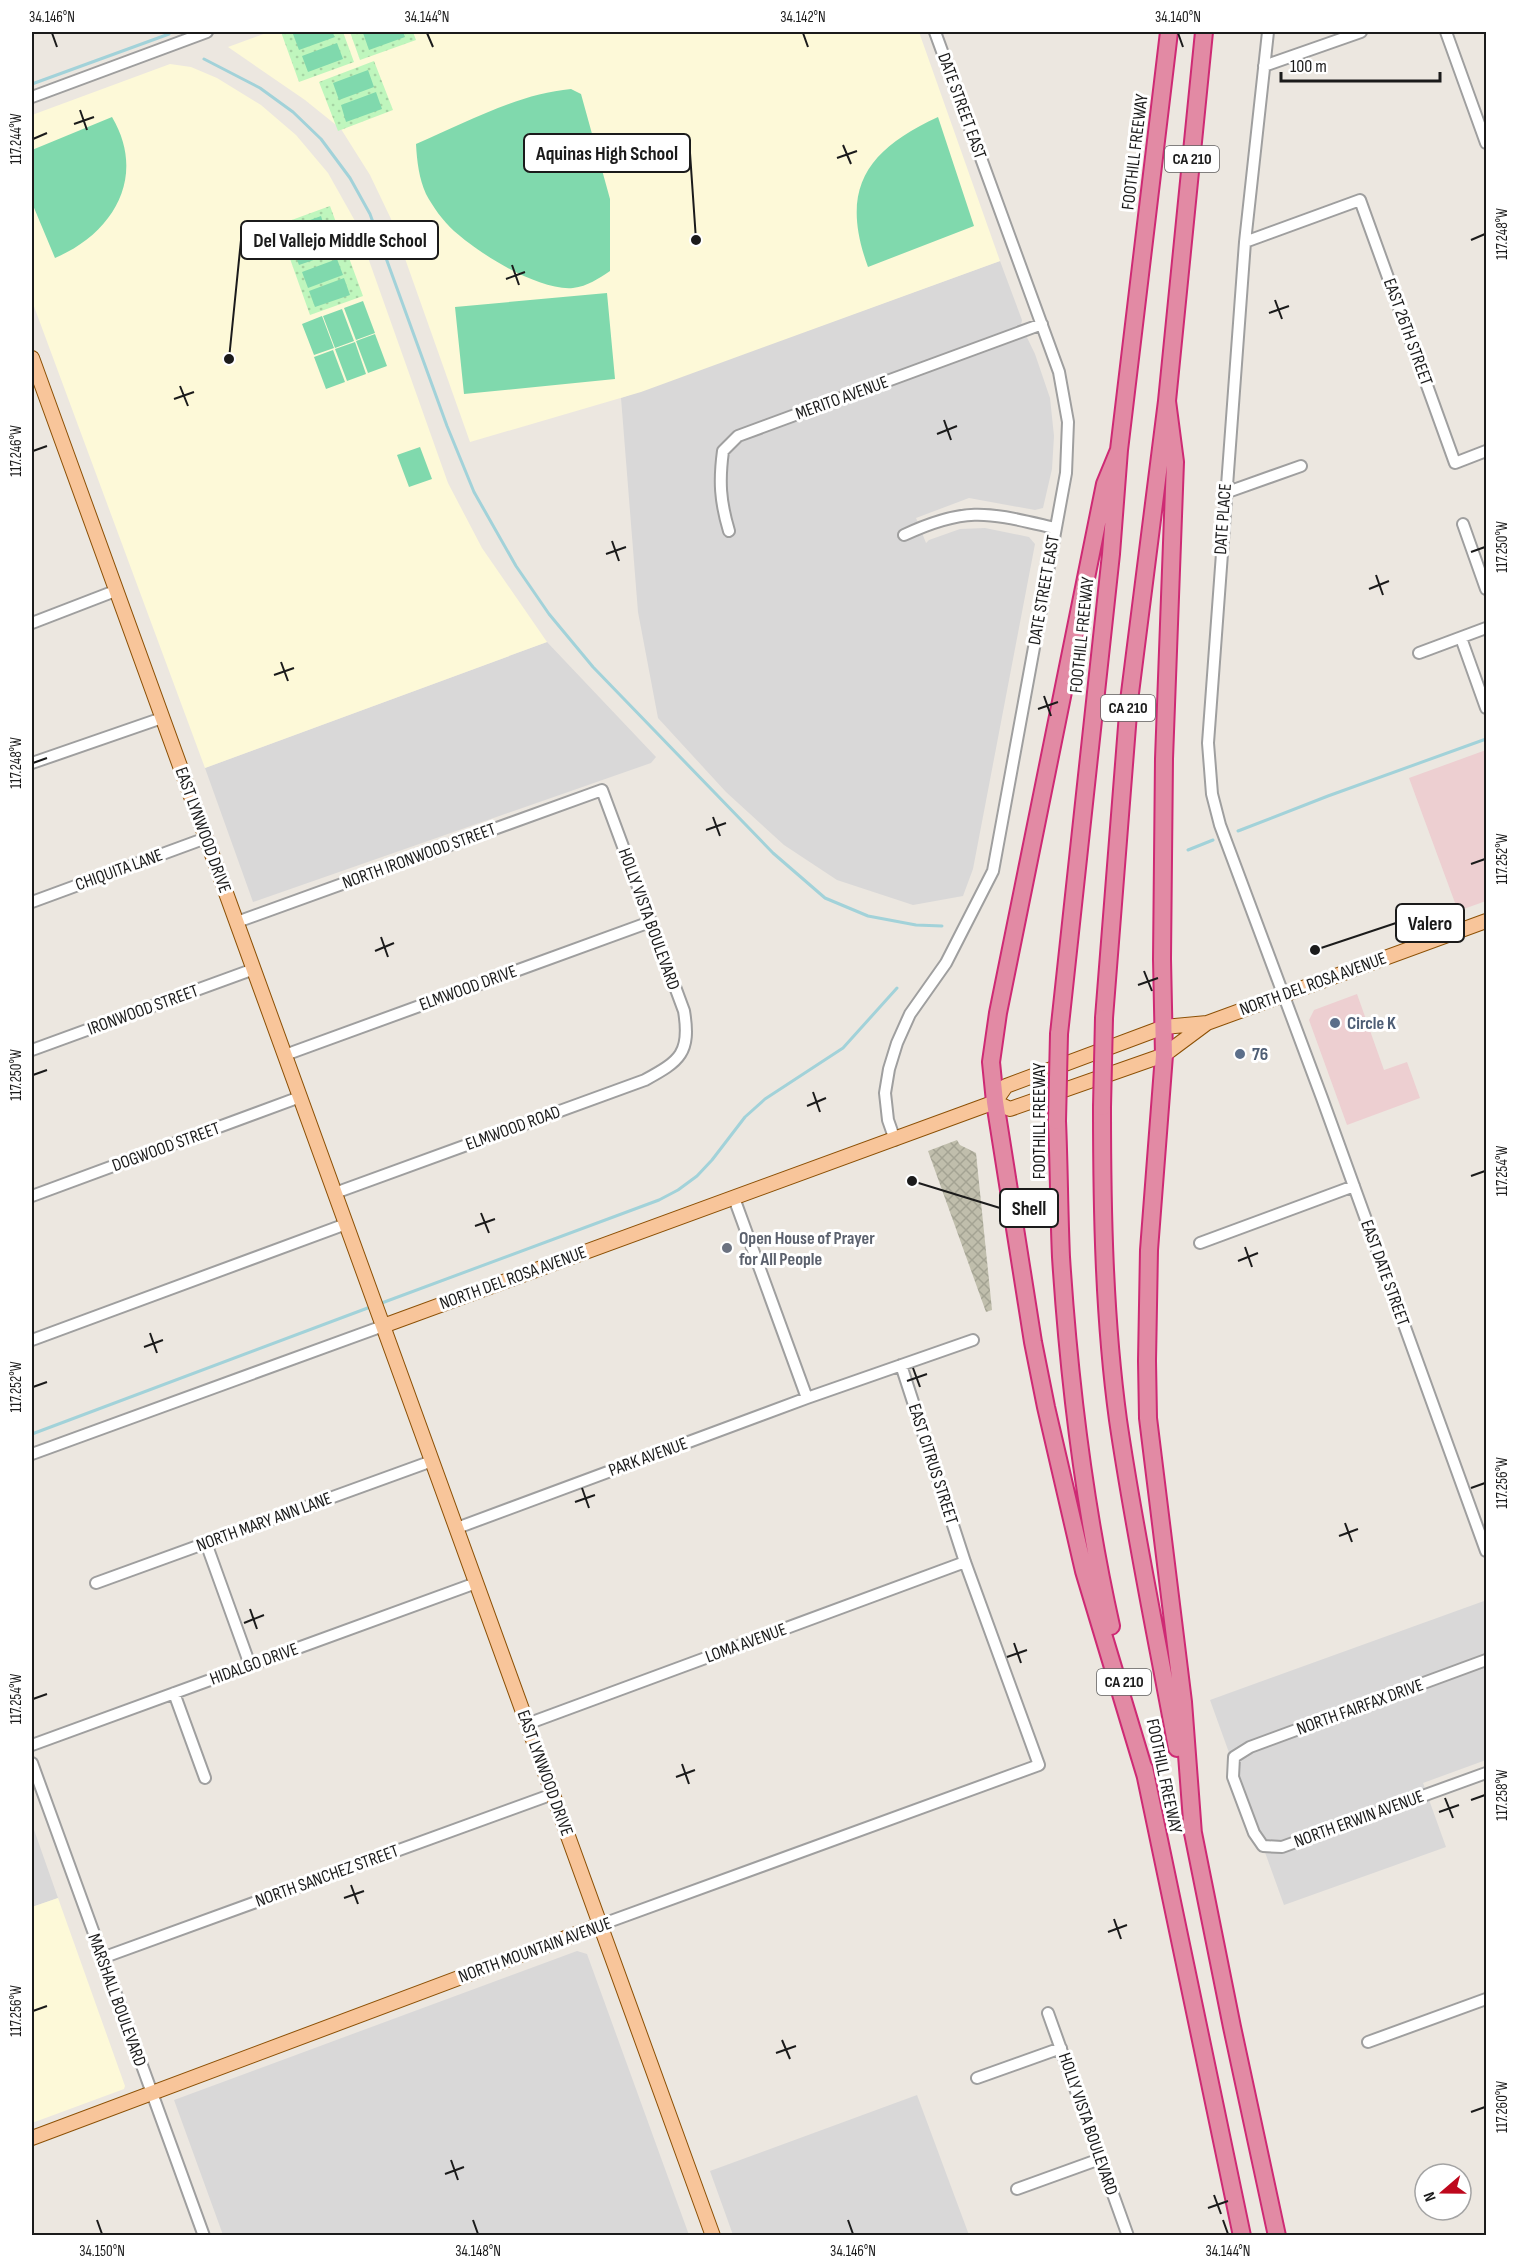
<svg xmlns="http://www.w3.org/2000/svg" width="1518" height="2267" viewBox="0 0 1518 2267" font-family="'Sofia Sans Condensed',sans-serif">
	<style>
		.residential { fill: #d9d8d8 }
		.commercial { fill: #edcfd1 }
		.education { fill: #fdf9d8 }
		.construction { fill: url(#construction-cross-hatch) }
		.park { fill: url(#park-dots) }
		.pitch { fill: #80d9ad }
		.lines { fill: none; stroke-linecap: round; stroke-linejoin: round }
		.stream { stroke: #a2d2d9; stroke-width: 3 }
		.minor-casing { stroke: #9f9f9f; stroke-width: 14 }
		.major-casing { stroke: #8c5005; stroke-width: 16 }
		.highway-casing { stroke: #ce2a74; stroke-width: 20 }
		.minor { stroke: #fff; stroke-width: 10 }
		.major { stroke: #f8c59a; stroke-width: 14 }
		.highway { stroke: #e28aa4; stroke-width: 16 }
		.highway-bridge-casing { stroke: #ce2a74; stroke-width: 20; stroke-linecap: butt }
		.highway-bridge { stroke: #e28aa4; stroke-width: 16 }
		.ticks { fill: none; stroke: #1b1b1b; stroke-width: 2 }
		.service-dot { fill: #5c6f8a; stroke: #fff; stroke-width: 2 }
		.worship-dot { fill: #6b7280; stroke: #fff; stroke-width: 2 }
		.labels { text-anchor: middle; dominant-baseline: central; stroke-width: 6; stroke-linejoin: round; paint-order: stroke }
		.shield { fill: #fff; stroke: #5f5f5f; stroke-width: 1.5 }
		.shield-label { font-size: 16px; font-weight: bold; fill: #1b1b1b }
		.street-label { font-size: 18px; fill: #1b1b1b; stroke: #fff }
		.service-label { font-size: 18px; font-weight: bold; fill: #4e5e75; stroke: #fff; text-anchor: start }
		.worship-label { font-size: 18px; font-weight: bold; fill: #5b616d; stroke: #fff; text-anchor: start }
		.leader { fill: none; stroke: #1b1b1b; stroke-width: 2 }
		.callout-dot { fill: #1b1b1b; stroke: #fff; stroke-width: 2 }
		.callout { fill: #fff; stroke: #1b1b1b; stroke-width: 2 }
		.callout-label { font-size: 20px; text-anchor: middle; font-weight: bold; fill: #1b1b1b }
		.neatline { fill: none; stroke: #1b1b1b; stroke-width: 2 }
		.ticks-label { font-size: 15px; text-anchor: middle; fill: #1b1b1b }
	</style>
	<defs>
		<pattern id="construction-cross-hatch" width="8" height="8" patternUnits="userSpaceOnUse" patternTransform="scale(1.5)"><rect width="8" height="8" fill="#c0beac"/><path d="M0 0l8 8M0 8l8-8" fill="none" stroke="#a4a393"/></pattern>
		<pattern id="park-dots" width="8" height="8" patternUnits="userSpaceOnUse" patternTransform="scale(1.5)"><rect width="8" height="8" fill="#bff6bd"/><path d="M2 2h.1M6 6h.1" fill="none" stroke="#a4d2a2" stroke-width="1.8" stroke-linecap="round"/></pattern>
	</defs>
	<rect width="100%" height="100%" fill="#ece7e0"/>
	<path class="residential" d="M 1000,261 L 1022,320 L 1021,325 L 1035,354 L 1050,398 L 1054,436 L 1052,469 L 1043,508 L 1035,510 L 969,498 L 916,518 L 926,543 L 929,540 L 960,529 L 985,528 L 1029,537 L 1035,544 L 973,869 L 963,896 L 913,905 L 837,880 L 784,845 L 726,792 L 658,718 L 638,612 L 621,398 Z
		M 547,642 L 656,757 L 651,763 L 253,902 L 205,768 Z
		M 1484,1601 L 1486,1608 L 1486,1760 L 1423,1783 L 1446,1847 L 1284,1905 L 1210,1700 Z
		M 32,1824 L 58,1898 L 32,1907 Z
		M 577,1951 L 587,1954 L 689,2235 L 223,2235 L 174,2100 Z
		M 917,2095 L 969,2235 L 733,2235 L 710,2171 Z"/>
	<path class="commercial" d="M 1486,750 L 1486,901 L 1458,911 L 1409,778 Z
		M 1357,994 L 1384,1070 L 1407,1062 L 1420,1098 L 1347,1125 L 1309,1020 L 1314,1010 Z"/>
	<path class="education" d="M 269,32 L 919,32 L 1000,261 L 641,392 L 470,442 L 391,219 L 370,175 L 341,129 L 305,100 L 228,47 Z
		M 170,64 L 191,67 L 217,78 L 261,105 L 296,135 L 328,173 L 355,221 L 448,483 L 482,548 L 547,642 L 205,768 L 32,301 L 32,115 Z
		M 58,1898 L 125,2086 L 124,2089 L 32,2123 L 32,1907 Z"/>
	<path class="construction" d="M 957,1140 L 960,1145 L 976,1153 L 992,1310 L 986,1312 L 928,1151 Z"/>
	<path class="park" d="M 281,32 L 343,32 L 354,62 L 299,82 Z
		M 350,32 L 413,32 L 416,40 L 360,60 Z
		M 374,61 L 393,110 L 338,131 L 319,82 Z
		M 330,206 L 363,296 L 310,315 L 278,225 Z"/>
	<path class="pitch" d="M 300,32 L 332,32 L 335,37 L 299,50 L 293,34 Z
		M 368,32 L 403,32 L 405,37 L 369,50 L 363,33 Z
		M 337,43 L 343,59 L 308,72 L 302,56 Z
		M 368,70 L 374,87 L 339,100 L 333,83 Z
		M 571,89 L 581,94 L 610,199 L 610,271 C 598,279 588,286 573,288 C 538,291 480,254 454,231 C 443,221 433,207 426,194 C 419,178 417,162 416,144 C 465,123 517,94 571,89 Z
		M 376,92 L 382,109 L 346,122 L 341,105 Z
		M 112,117 C 147,176 114,233 55,258 L 32,203 L 32,150 Z
		M 938,117 L 974,226 L 868,267 C 839,188 867,150 938,117 Z
		M 321,216 L 326,232 L 292,245 L 286,229 Z
		M 328,237 L 334,253 L 299,265 L 293,249 Z
		M 337,259 L 343,275 L 308,288 L 302,272 Z
		M 344,278 L 350,295 L 315,307 L 309,291 Z
		M 607,293 L 615,379 L 464,394 L 455,307 Z
		M 363,301 L 375,333 L 356,340 L 344,308 Z
		M 342,309 L 354,341 L 335,348 L 323,316 Z
		M 322,316 L 334,348 L 314,355 L 302,324 Z
		M 375,334 L 387,366 L 368,373 L 356,341 Z
		M 355,342 L 366,374 L 347,381 L 335,349 Z
		M 333,350 L 345,382 L 326,389 L 314,357 Z
		M 420,447 L 432,479 L 409,487 L 397,455 Z"/>
	<g class="lines">
		<path class="stream" d="M 204,59 L 260,88 L 293,112 L 321,139 L 350,178 L 370,214 L 447,426 L 474,492 L 516,566 L 549,614 L 593,667 L 773,853 L 825,898 L 868,916 L 916,925 L 942,926
			M 32,84 L 169,34
			M 1238,831 L 1328,796 L 1486,739
			M 1188,850 L 1213,840
			M 379,1304 L 659,1200 L 678,1190 L 697,1176 L 712,1160 L 745,1117 L 765,1099 L 843,1048 L 897,988
			M 32,1434 L 373,1306"/>
		<g class="minor-casing">
			<path id="minor" d="M 1268,32 L 1245,242 L 1208,743 L 1212,794 L 1220,825 L 1322,1098 L 1486,1551
				M 1446,32 L 1486,143
				M 1264,66 L 1361,32
				M 32,97 L 207,32
				M 1245,242 L 1360,200 L 1455,463 L 1486,451
				M 1225,493 L 1301,466
				M 1463,524 L 1486,589
				M 729,531 C 720,501 719,481 723,451 L 738,436 L 1042,324
				M 904,535 C 968,505 989,513 1055,528
				M 32,623 L 115,591
				M 1461,638 L 1486,708
				M 1419,653 L 1486,628
				M 32,763 L 162,718
				M 32,902 L 206,838
				M 237,922 L 602,790 L 684,1011 C 691,1053 680,1061 645,1080 L 335,1193
				M 32,1050 L 254,969
				M 285,1055 L 650,922
				M 895,1140 L 888,1120 L 885,1093 L 889,1069 L 897,1043 L 910,1014 L 946,963 L 993,871 L 1066,473 L 1068,422 L 1059,372 L 935,32
				M 32,1196 L 300,1097
				M 734,1198 L 807,1398
				M 1200,1243 L 1354,1186
				M 32,1340 L 346,1224
				M 32,1454 L 383,1326
				M 457,1528 L 807,1398 L 973,1340
				M 206,1543 L 250,1665
				M 96,1583 L 432,1461
				M 1486,1660 L 1250,1747 L 1234,1757 L 1233,1777 L 1254,1833 L 1263,1846 L 1282,1847 L 1486,1773
				M 174,1693 L 205,1778
				M 527,1724 L 965,1562
				M 32,1745 L 476,1583
				M 32,1763 L 204,2236
				M 600,1925 L 1039,1765 L 965,1562 L 901,1365
				M 102,1958 L 553,1794
				M 1048,2013 L 1128,2236
				M 1368,2042 L 1486,1999
				M 977,2078 L 1061,2048
				M 1017,2189 L 1100,2159"/>
		</g>
		<g class="major-casing">
			<path id="major" d="M 32,358 L 713,2236
				M 995,1102 L 1010,1109 L 1164,1055 L 1207,1023
				M 383,1326 L 995,1102 L 1006,1086 L 1164,1027 L 1207,1023 L 1486,921
				M 32,2138 L 600,1925"/>
		</g>
		<g class="highway-casing">
			<path id="highway" d="M 1167,401 L 1175,462 L 1164,759 L 1162,959 L 1164,1055 L 1149,1250 L 1147,1361 L 1148,1418 L 1183,1702 L 1193,1834
				M 1119,450 L 1105,484 L 998,1013 L 991,1062 L 995,1102 L 1033,1342 L 1046,1407 L 1084,1571 L 1146,1777
				M 1104,1018 L 1129,701 L 1167,401 L 1204,32
				M 1059,1034 L 1111,554 L 1119,450 L 1169,32
				M 1102,1107 C 1102,1211 1104,1317 1118,1420 C 1134,1530 1157,1639 1177,1748
				M 1057,1121 C 1059,1166 1059,1212 1061,1257 C 1069,1380 1084,1505 1111,1626
				M 1144,1768 L 1242,2236
				M 1191,1823 L 1232,2027 L 1277,2236"/>
		</g>
		<use href="#minor" class="minor"/>
		<use href="#major" class="major"/>
		<use href="#highway" class="highway"/>
		<g class="highway-bridge-casing">
			<path id="highway-bridge" d="M 1102,1107 L 1104,1018
				M 1057,1121 L 1059,1034"/>
		</g>
		<use href="#highway-bridge" class="highway-bridge"/>
	</g>
	<path class="ticks" d="M 52,33 L 57,47M 427,33 L 433,47M 803,33 L 808,47M 1178,33 L 1183,47M 80,110 L 87,130M 74,124 L 94,117M 33,139 L 47,133M 843,145 L 851,164M 837,158 L 857,151M 1471,240 L 1485,234M 512,265 L 519,285M 506,279 L 525,272M 1275,300 L 1282,319M 1269,313 L 1289,306M 180,386 L 188,406M 174,399 L 194,392M 944,420 L 951,440M 937,434 L 957,426M 33,451 L 47,446M 612,541 L 619,561M 1471,552 L 1485,547M 606,554 L 626,547M 1376,575 L 1383,595M 1369,589 L 1389,581M 281,662 L 288,681M 274,675 L 294,668M 1044,696 L 1051,716M 1038,709 L 1058,702M 33,763 L 47,758M 713,817 L 720,836M 706,830 L 726,823M 1471,864 L 1485,859M 381,937 L 388,957M 375,951 L 394,943M 1144,971 L 1152,991M 1138,985 L 1158,978M 33,1075 L 47,1070M 813,1092 L 820,1112M 807,1106 L 826,1098M 1471,1176 L 1485,1171M 481,1213 L 489,1233M 475,1226 L 495,1219M 1245,1247 L 1252,1267M 1238,1261 L 1258,1253M 150,1333 L 157,1353M 144,1347 L 163,1340M 913,1368 L 920,1387M 907,1381 L 927,1374M 33,1387 L 47,1382M 582,1488 L 589,1508M 1471,1488 L 1485,1483M 575,1502 L 595,1495M 1345,1523 L 1352,1542M 1339,1536 L 1358,1529M 250,1609 L 257,1629M 244,1623 L 264,1615M 1014,1643 L 1021,1663M 1007,1657 L 1027,1650M 33,1699 L 47,1694M 682,1764 L 689,1784M 676,1777 L 695,1770M 1445,1798 L 1453,1818M 1471,1800 L 1485,1795M 1439,1812 L 1459,1805M 351,1885 L 358,1904M 344,1898 L 364,1891M 1114,1919 L 1121,1939M 1108,1932 L 1127,1925M 33,2011 L 47,2006M 782,2040 L 790,2059M 776,2053 L 796,2046M 1471,2112 L 1485,2107M 451,2160 L 458,2180M 445,2174 L 464,2167M 1214,2195 L 1221,2214M 1208,2208 L 1228,2201M 97,2220 L 102,2234M 473,2220 L 478,2234M 848,2220 L 853,2234M 1223,2220 L 1228,2234"/>
	<g class="service-dot">
		<circle cx="1335" cy="1023" r="6"/>
		<circle cx="1240" cy="1054" r="6"/>
	</g>
	<circle class="worship-dot" cx="727" cy="1248" r="6"/>
	<g class="labels">
		<g class="shield">
			<rect x="1165" y="146" width="54" height="26" rx="4.5"/>
			<rect x="1101" y="695" width="54" height="26" rx="4.5"/>
			<rect x="1097" y="1669" width="54" height="26" rx="4.5"/>
		</g>
		<g class="shield-label">
			<text x="1192" y="159">CA 210</text>
			<text x="1128" y="708">CA 210</text>
			<text x="1124" y="1682">CA 210</text>
		</g>
		<g class="street-label">
			<text transform="translate(962 106) rotate(70)">DATE STREET EAST</text>
			<text transform="translate(1135 152) rotate(-83)">FOOTHILL FREEWAY</text>
			<text transform="translate(1408 332) rotate(70)">EAST 26TH STREET</text>
			<text transform="translate(842 398) rotate(-20)">MERITO AVENUE</text>
			<text transform="translate(1223 519) rotate(-86)">DATE PLACE</text>
			<text transform="translate(1044 590) rotate(-80)">DATE STREET EAST</text>
			<text transform="translate(1082 635) rotate(-84)">FOOTHILL FREEWAY</text>
			<text transform="translate(203 830) rotate(70)">EAST LYNWOOD DRIVE</text>
			<text transform="translate(419 856) rotate(-20)">NORTH IRONWOOD STREET</text>
			<text transform="translate(119 870) rotate(-20)">CHIQUITA LANE</text>
			<text transform="translate(649 919) rotate(70)">HOLLY VISTA BOULEVARD</text>
			<text transform="translate(1313 984) rotate(-20)">NORTH DEL ROSA AVENUE</text>
			<text transform="translate(468 988) rotate(-20)">ELMWOOD DRIVE</text>
			<text transform="translate(143 1010) rotate(-20)">IRONWOOD STREET</text>
			<text transform="translate(1039 1121) rotate(-90)">FOOTHILL FREEWAY</text>
			<text transform="translate(513 1128) rotate(-20)">ELMWOOD ROAD</text>
			<text transform="translate(166 1147) rotate(-20)">DOGWOOD STREET</text>
			<text transform="translate(1385 1273) rotate(70)">EAST DATE STREET</text>
			<text transform="translate(513 1278) rotate(-20)">NORTH DEL ROSA AVENUE</text>
			<text transform="translate(648 1457) rotate(-20)">PARK AVENUE</text>
			<text transform="translate(933 1464) rotate(72)">EAST CITRUS STREET</text>
			<text transform="translate(264 1522) rotate(-20)">NORTH MARY ANN LANE</text>
			<text transform="translate(746 1643) rotate(-20)">LOMA AVENUE</text>
			<text transform="translate(254 1664) rotate(-20)">HIDALGO DRIVE</text>
			<text transform="translate(1360 1707) rotate(-20)">NORTH FAIRFAX DRIVE</text>
			<text transform="translate(545 1773) rotate(70)">EAST LYNWOOD DRIVE</text>
			<text transform="translate(1164 1776) rotate(78)">FOOTHILL FREEWAY</text>
			<text transform="translate(1359 1819) rotate(-20)">NORTH ERWIN AVENUE</text>
			<text transform="translate(327 1876) rotate(-20)">NORTH SANCHEZ STREET</text>
			<text transform="translate(535 1950) rotate(-20)">NORTH MOUNTAIN AVENUE</text>
			<text transform="translate(117 2000) rotate(70)">MARSHALL BOULEVARD</text>
			<text transform="translate(1088 2124) rotate(71)">HOLLY VISTA BOULEVARD</text>
		</g>
		<g class="service-label">
			<text x="1347" y="1023">Circle K</text>
			<text x="1252" y="1054">76</text>
		</g>
		<g class="worship-label">
			<text x="739" y="1238">Open House of Prayer<tspan x="739" dy="21">for All People</tspan></text>
		</g>
	</g>
	<path class="leader" d="M696 240L690 153M229 359L241 240M1315 950L1396 923M912 1181L1000 1208"/>
	<g class="callout-dot">
		<circle cx="696" cy="240" r="6"/>
		<circle cx="229" cy="359" r="6"/>
		<circle cx="1315" cy="950" r="6"/>
		<circle cx="912" cy="1181" r="6"/>
	</g>
	<g class="callout">
		<rect x="524" y="134" width="166" height="38" rx="6"/>
		<rect x="241" y="221" width="197" height="38" rx="6"/>
		<rect x="1396" y="904" width="68" height="38" rx="6"/>
		<rect x="1000" y="1189" width="58" height="38" rx="6"/>
	</g>
	<g class="callout-label">
		<text x="607" y="160">Aquinas High School</text>
		<text x="340" y="247">Del Vallejo Middle School</text>
		<text x="1430" y="930">Valero</text>
		<text x="1029" y="1215">Shell</text>
	</g>
	<rect width="1518" height="2267" fill="none" stroke="#ffffff" stroke-width="66"/>
	<g transform="translate(1443 2192) rotate(250)"><circle r="28" fill="#ffffff" stroke="#a4a4a4" stroke-width="1.5"/>
	<path d="M0-4.5L10 22L0 15L-10 22Z" fill="#be071c"/>
	<text y="-9" font-size="16" font-weight="bold" text-anchor="middle" fill="#1b1b1b">N</text>
	</g>
	<path d="M1281 72v9h159v-9" fill="none" stroke="#1b1b1b" stroke-width="3"/>
	<text x="1290" y="72" font-size="18" fill="#1b1b1b" stroke="#ffffff" stroke-width="4.5" paint-order="stroke">100 m</text>
	<rect x="33" y="33" width="1452" height="2201" class="neatline"/>
	<g class="ticks-label">
		<text x="52" y="22">34.146°N</text>
		<text x="427" y="22">34.144°N</text>
		<text x="803" y="22">34.142°N</text>
		<text x="1178" y="22">34.140°N</text>
		<text transform="translate(16 139) rotate(-90)" y="5">117.244°W</text>
		<text transform="translate(1502 234) rotate(-90)" y="5">117.248°W</text>
		<text transform="translate(16 451) rotate(-90)" y="5">117.246°W</text>
		<text transform="translate(1502 547) rotate(-90)" y="5">117.250°W</text>
		<text transform="translate(16 763) rotate(-90)" y="5">117.248°W</text>
		<text transform="translate(1502 859) rotate(-90)" y="5">117.252°W</text>
		<text transform="translate(16 1075) rotate(-90)" y="5">117.250°W</text>
		<text transform="translate(1502 1171) rotate(-90)" y="5">117.254°W</text>
		<text transform="translate(16 1387) rotate(-90)" y="5">117.252°W</text>
		<text transform="translate(1502 1483) rotate(-90)" y="5">117.256°W</text>
		<text transform="translate(16 1699) rotate(-90)" y="5">117.254°W</text>
		<text transform="translate(1502 1795) rotate(-90)" y="5">117.258°W</text>
		<text transform="translate(16 2011) rotate(-90)" y="5">117.256°W</text>
		<text transform="translate(1502 2107) rotate(-90)" y="5">117.260°W</text>
		<text x="102" y="2256">34.150°N</text>
		<text x="478" y="2256">34.148°N</text>
		<text x="853" y="2256">34.146°N</text>
		<text x="1228" y="2256">34.144°N</text>
	</g>
</svg>
